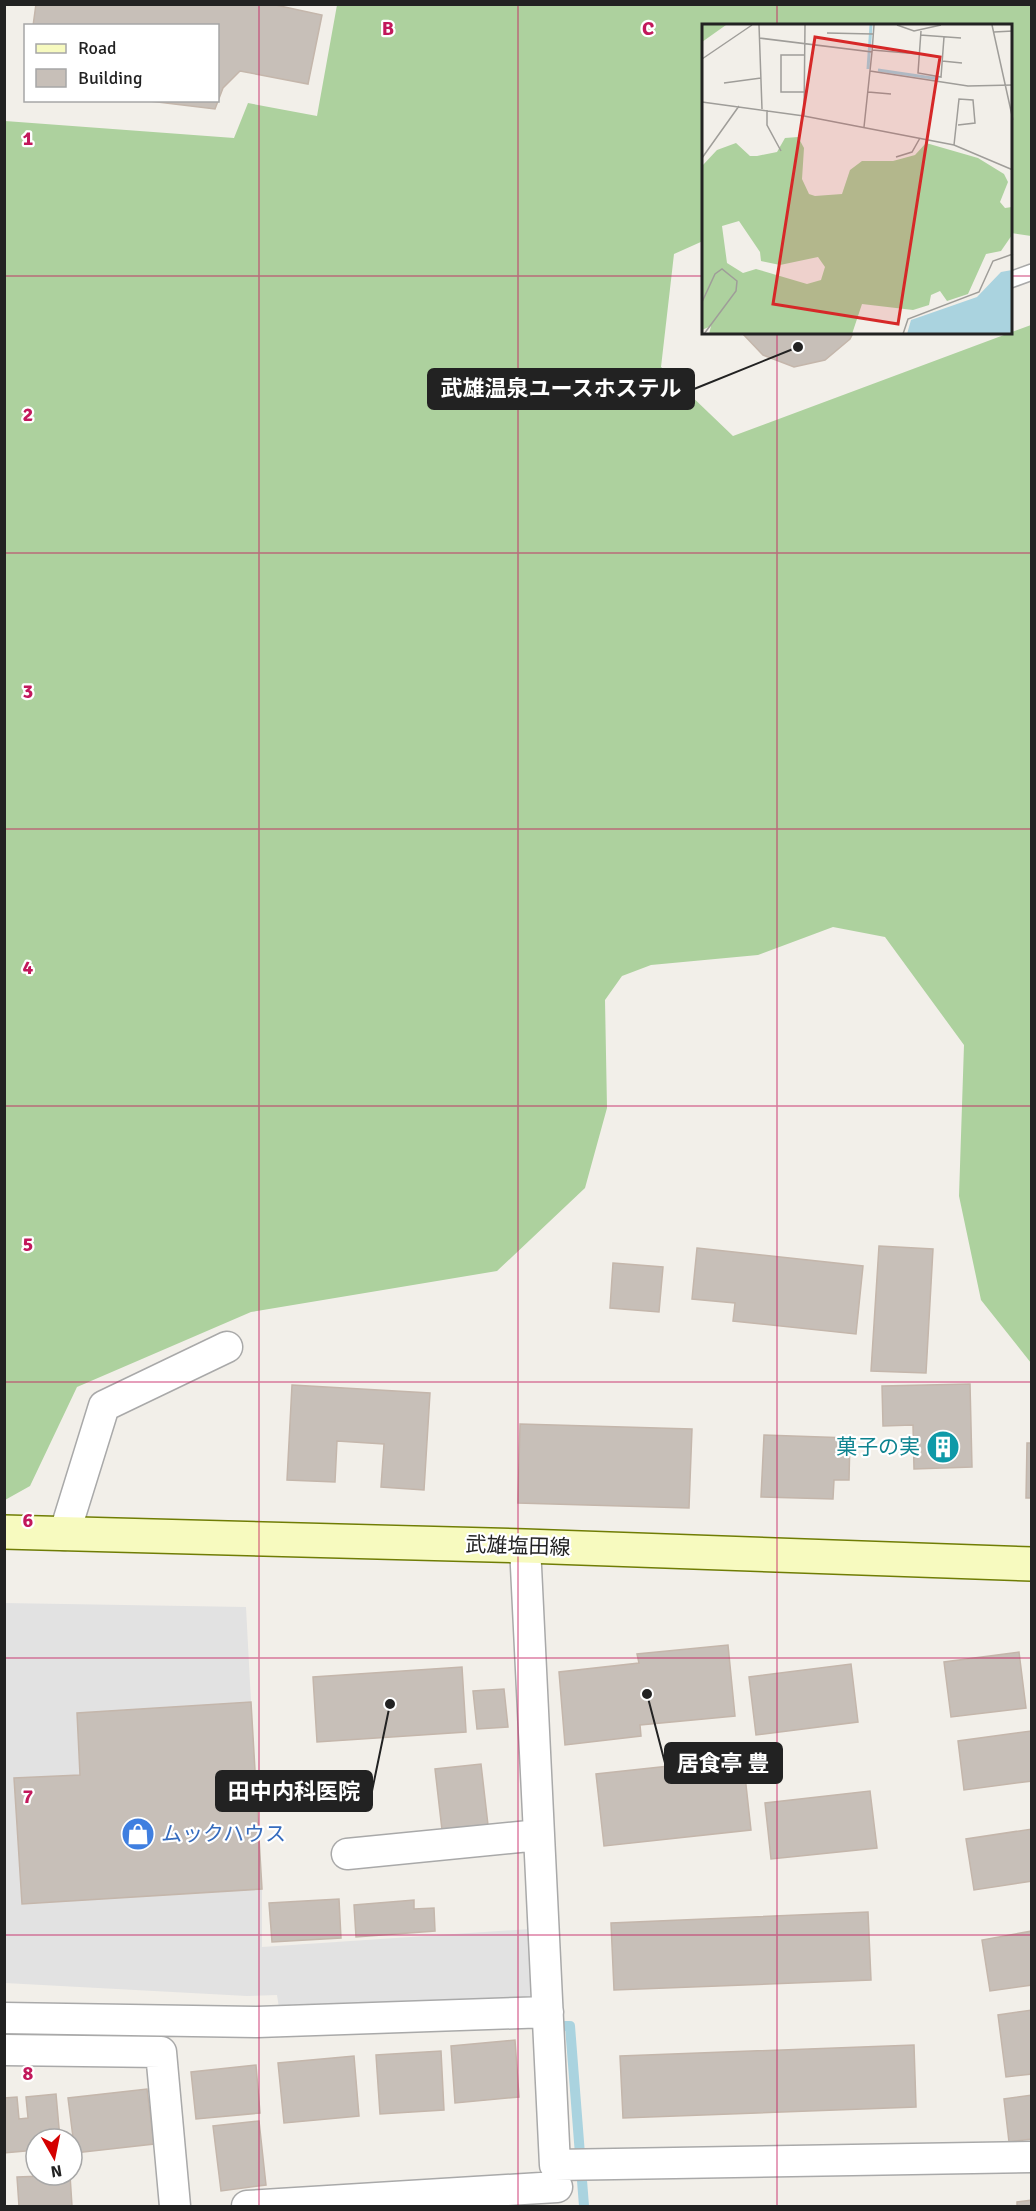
<svg xmlns="http://www.w3.org/2000/svg" width="1036" height="2211" viewBox="0 0 1036 2211" font-family="Signika,'Noto Sans JP',sans-serif">
	<style>
		.forest { fill: #add19e }
		.parking { fill: #e2e2e2 }
		.lines { fill: none; stroke-linecap: round; stroke-linejoin: round }
		.stream { stroke: #aad3df; stroke-width: 10 }
		.building { fill: #c7bfb8; stroke: #c4b6ab; stroke-width: 1.5 }
		.lane-casing { stroke: #a9a9a9; stroke-width: 18 }
		.street-casing { stroke: #a9a9a9; stroke-width: 33 }
		.secondary-casing { stroke: #707d05; stroke-width: 36 }
		.lane { stroke: #fff; stroke-width: 15 }
		.street { stroke: #fff; stroke-width: 30 }
		.secondary { stroke: #f7fabf; stroke-width: 33 }
		.grid { fill: none; stroke: #c2185b; stroke-width: 1.5; stroke-opacity: 0.55 }
		.labels { text-anchor: middle; dominant-baseline: central; stroke-width: 4.5; stroke-linejoin: round; paint-order: stroke }
		.culture-label { font-size: 21px; fill: #0d838f; stroke: #fff; text-anchor: end }
		.street-label { font-size: 21px; fill: #222; stroke: #fff }
		.shop-label { font-size: 21px; fill: #366cbe; stroke: #fff; text-anchor: start }
		.inset-river { fill: none; stroke: #aad3df; stroke-width: 3 }
		.inset-road { fill: none; stroke: #9f9d99; stroke-width: 1.5 }
		.view { fill: #d62828; fill-opacity: 0.15; stroke: #d62828; stroke-width: 3 }
		.inset-edge { fill: none; stroke: #222; stroke-width: 3 }
		.grid-label { font-size: 20px; text-anchor: middle; font-weight: bold; fill: #c2185b; stroke: #fff; stroke-width: 4.5; stroke-linejoin: round; paint-order: stroke }
		.leader { fill: none; stroke: #222; stroke-width: 2 }
		.callout-dot { fill: #222; stroke: #fff; stroke-width: 2 }
		.callout { fill: #222; stroke: #222; stroke-width: 2 }
		.callout-label { font-size: 22px; text-anchor: middle; font-weight: bold; fill: #fff }
	</style>
	<rect width="100%" height="100%" fill="#f2efe9"/>
	<path class="forest" d="M 337,5 L 1031,5 L 1031,236 L 1011,233 L 1010,26 L 703,26 L 703,241 L 674,254 L 661,367 L 733,436 L 1031,325 L 1031,1363 L 981,1300 L 959,1196 L 964,1045 L 885,937 L 833,927 L 758,955 L 651,965 L 622,976 L 605,1000 L 607,1108 L 585,1188 L 497,1271 L 251,1312 L 77,1387 L 30,1486 L 5,1500 L 5,121 L 234,138 L 248,103 L 317,116 Z"/>
	<path class="parking" d="M 4,1603 L 246,1607 L 251,1702 L 77,1713 L 80,1775 L 14,1778 L 22,1904 L 262,1889 L 262,1947 L 544,1928 L 548,2012 L 281,2021 L 277,1995 L 247,1996 L 5,1983 Z"/>
	<g class="lines">
		<path class="stream" d="M 550,2026 L 570,2026 L 584,2206"/>
	</g>
	<path class="building" d="M 36,4 L 271,4 L 322,15 L 308,84 L 240,71 L 223,88 L 215,109 L 141,100 L 218,100 L 218,26 L 33,26 Z
		M 742,333 L 853,333 L 850,339 L 825,360 L 794,367 L 763,355 Z
		M 879,1246 L 933,1249 L 926,1373 L 871,1371 Z
		M 697,1248 L 863,1266 L 856,1334 L 733,1321 L 735,1303 L 692,1299 Z
		M 613,1263 L 663,1267 L 659,1312 L 610,1308 Z
		M 970,1384 L 972,1467 L 914,1469 L 913,1425 L 883,1426 L 882,1386 Z
		M 292,1385 L 430,1393 L 424,1490 L 381,1487 L 384,1444 L 337,1441 L 335,1482 L 287,1480 Z
		M 520,1424 L 692,1429 L 689,1508 L 518,1503 Z
		M 764,1435 L 850,1438 L 849,1480 L 834,1480 L 833,1499 L 761,1497 Z
		M 1027,1443 L 1032,1443 L 1032,1498 L 1026,1498 Z
		M 728,1645 L 735,1716 L 640,1725 L 641,1736 L 565,1745 L 559,1672 L 639,1663 L 637,1654 Z
		M 1019,1652 L 1026,1708 L 951,1717 L 944,1662 Z
		M 851,1664 L 858,1722 L 756,1735 L 749,1677 Z
		M 462,1667 L 466,1732 L 317,1742 L 313,1677 Z
		M 504,1689 L 508,1727 L 477,1729 L 473,1691 Z
		M 251,1702 L 262,1889 L 22,1904 L 14,1778 L 80,1775 L 77,1713 Z
		M 1031,1731 L 1032,1781 L 964,1790 L 958,1741 Z
		M 743,1758 L 751,1830 L 604,1846 L 596,1774 Z
		M 481,1764 L 488,1825 L 442,1830 L 435,1769 Z
		M 870,1791 L 877,1848 L 771,1859 L 765,1803 Z
		M 1032,1829 L 1032,1881 L 974,1890 L 966,1839 Z
		M 339,1899 L 341,1938 L 272,1942 L 269,1903 Z
		M 414,1900 L 414,1909 L 434,1908 L 435,1931 L 356,1937 L 354,1905 Z
		M 868,1912 L 871,1980 L 614,1990 L 611,1923 Z
		M 1032,1931 L 1032,1985 L 990,1991 L 982,1940 Z
		M 1032,2010 L 1032,2074 L 1006,2077 L 998,2015 Z
		M 515,2040 L 519,2097 L 455,2103 L 451,2046 Z
		M 914,2045 L 916,2107 L 623,2118 L 620,2056 Z
		M 441,2051 L 444,2110 L 380,2114 L 376,2055 Z
		M 354,2056 L 359,2116 L 284,2123 L 278,2063 Z
		M 256,2065 L 260,2113 L 196,2119 L 191,2072 Z
		M 147,2089 L 154,2144 L 75,2153 L 68,2098 Z
		M 56,2094 L 60,2139 L 36,2139 L 36,2150 L 4,2153 L 4,2098 L 17,2097 L 19,2119 L 28,2118 L 26,2097 Z
		M 1032,2095 L 1032,2139 L 1009,2142 L 1004,2099 Z
		M 259,2121 L 266,2185 L 221,2191 L 213,2126 Z
		M 70,2175 L 72,2206 L 19,2206 L 17,2177 Z
		M 1032,2200 L 1032,2206 L 1017,2206 L 1017,2202 Z"/>
	<g class="lines">
		<g class="lane-casing">
			<path id="lane" d="M 1010,280 L 1032,272"/>
		</g>
		<g class="street-casing">
			<path id="street" d="M 64,1535 L 104,1406 L 227,1347
				M 525,1546 L 555,2165 L 1032,2157
				M 347,1854 L 539,1835
				M 4,2018 L 257,2022 L 548,2012
				M 4,2050 L 161,2052 L 175,2206
				M 247,2206 L 557,2187"/>
		</g>
		<g class="secondary-casing">
			<path id="secondary" d="M 4,1532 L 525,1546 L 1032,1564"/>
		</g>
		<use href="#lane" class="lane"/>
		<use href="#street" class="street"/>
		<use href="#secondary" class="secondary"/>
	</g>
	<path class="grid" d="M 259,4 L 259,2206M 518,4 L 518,2206M 777,4 L 777,26M 4,276 L 703,276M 1010,276 L 1032,276M 777,333 L 777,2206M 4,553 L 1032,553M 4,829 L 1032,829M 4,1106 L 1032,1106M 4,1382 L 1032,1382M 4,1658 L 1032,1658M 4,1935 L 1032,1935"/>
	<defs>
		<g id="building-disc" transform="scale(1.725)"><circle r="9.5" fill="#0f9aa8" stroke="#fff"/><path d="M-4-6H4V6H1V3H-1V6H-4ZM-2.5-4.3h1.7v1.8h-1.7ZM.8-4.3h1.7v1.8H.8ZM-2.5-1h1.7V.8h-1.7ZM.8-1h1.7V.8H.8Z" fill="#fff"/></g>
		<g id="shop-disc" transform="scale(1.725)"><circle r="9.5" fill="#3f7fe0" stroke="#fff"/><path d="M-5-2.5h2.3a2.7 3.5 0 0 1 5.4 0H5L5.5 6h-11ZM-1.5-2.5h3a1.5 2.3 0 0 0-3 0Z" fill="#fff"/></g>
	</defs>
	<g fill-rule="evenodd">
		<use href="#building-disc" x="943" y="1447"/>
		<use href="#shop-disc" x="138" y="1834"/>
	</g>
	<g class="labels">
		<g class="culture-label">
			<text x="920" y="1447">菓子の実</text>
		</g>
		<g class="street-label">
			<text transform="translate(518 1546) rotate(2)">武雄塩田線</text>
		</g>
		<g class="shop-label">
			<text x="161" y="1834">ムックハウス</text>
		</g>
	</g>
	<g transform="translate(702 24)">
		<rect width="310" height="310" fill="#f2efe9"/>
		<path d="M 0,1 L 24,1 L 0,18 ZM 96,113 L 102,124 L 100,155 L 107,170 L 113,172 L 140,170 L 148,146 L 160,137 L 191,137 L 213,131 L 224,119 L 276,134 L 302,150 L 306,158 L 298,178 L 303,184 L 310,183 L 310,211 L 299,227 L 284,230 L 266,270 L 245,277 L 238,267 L 229,271 L 227,281 L 211,286 L 160,280 L 150,310 L 7,310 L 9,302 L 0,306 L 0,142 L 15,126 L 34,119 L 48,132 L 55,132 L 75,128 L 83,114 ZM 37,197 L 58,228 L 59,237 L 78,241 L 116,233 L 123,243 L 119,256 L 105,260 L 54,245 L 41,249 L 25,239 L 20,202 Z" fill="#add19e" fill-rule="evenodd"/>
		<path d="M 310,246 L 310,310 L 205,310 L 209,296 L 275,273 L 299,248 Z" fill="#aad3df"/>
		<path class="inset-river" d="M 166,45 L 169,1M 176,46 L 237,55"/>
		<path class="inset-road" d="M 57,1 L 60,85M 195,1 L 212,7 L 239,1M 290,1 L 311,96M 219,7 L 216,49 L 239,53 L 242,13M 292,8 L 311,7M 125,9 L 171,10M 218,11 L 259,14M 57,14 L 170,28 L 162,103M 170,26 L 217,30M 170,28 L 172,1M 0,35 L 50,1M 240,37 L 260,39M 168,47 L 266,62 L 311,61M 22,59 L 59,54M 102,68 L 79,68 L 79,31 L 103,31M 166,68 L 189,70M 0,78 L 102,92 L 252,121 L 311,146M 65,86 L 65,101 L 79,127M 102,92 L 103,1M 252,121 L 257,75 L 271,76 L 273,99 L 256,101M 194,133 L 210,128 L 218,114M 0,134 L 37,82M 0,278 L 13,250 L 20,245 L 35,257 L 34,267 L 2,310M 201,310 L 206,295 L 277,268 L 291,237 L 311,230"/>
		<path class="view" d="M 113,13 L 238,33 L 196,300 L 71,280 Z"/>
		<rect width="310" height="310" class="inset-edge"/>
	</g>
	<g class="grid-label">
		<text x="388" y="35">B</text>
		<text x="648" y="35">C</text>
		<text x="28" y="145">1</text>
		<text x="28" y="421">2</text>
		<text x="28" y="698">3</text>
		<text x="28" y="974">4</text>
		<text x="28" y="1251">5</text>
		<text x="28" y="1527">6</text>
		<text x="28" y="1803">7</text>
		<text x="28" y="2080">8</text>
	</g>
	<path class="leader" d="M798 347L694 389M647 1694L665 1763M390 1704L372 1791"/>
	<g class="callout-dot">
		<circle cx="798" cy="347" r="6"/>
		<circle cx="647" cy="1694" r="6"/>
		<circle cx="390" cy="1704" r="6"/>
	</g>
	<g class="callout">
		<rect x="428" y="369" width="266" height="40" rx="6"/>
		<rect x="665" y="1743" width="117" height="40" rx="6"/>
		<rect x="216" y="1771" width="156" height="40" rx="6"/>
	</g>
	<g class="callout-label">
		<text x="561" y="396">武雄温泉ユースホステル</text>
		<text x="723" y="1771">居食亭 豊</text>
		<text x="294" y="1799">田中内科医院</text>
	</g>
	<rect width="1036" height="2211" fill="none" stroke="#222222" stroke-width="12"/>
	<rect x="24" y="24" width="195" height="78" fill="#ffffff" stroke="#a7a7a7" stroke-width="1.5"/>
	<rect x="36" y="44" width="30" height="9" fill="#f7fabf" stroke="#a7a7a7" stroke-width="1.5"/>
	<text x="78" y="54" font-size="18" fill="#222222">Road</text>
	<rect x="36" y="69" width="30" height="18" fill="#c7bfb8" stroke="#a7a7a7" stroke-width="1.5"/>
	<text x="78" y="84" font-size="18" fill="#222222">Building</text>
	<g transform="translate(54 2157) rotate(171)"><circle r="28" fill="#ffffff" stroke="#a7a7a7" stroke-width="1.5"/>
	<path d="M0-4.5L10 22L0 15L-10 22Z" fill="#d40000"/>
	<text y="-9" font-size="16" font-weight="bold" text-anchor="middle" fill="#222222">N</text>
	</g>
</svg>
